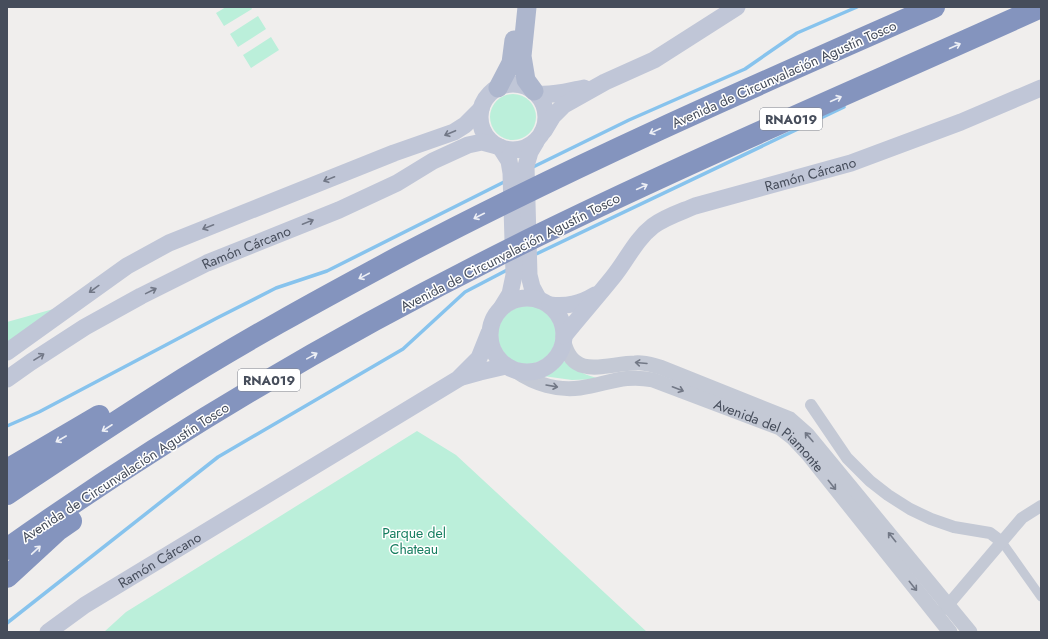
<svg xmlns="http://www.w3.org/2000/svg" width="1048" height="639" viewBox="0 0 1048 639" font-family="Jost,sans-serif">
	<style>
		.green { fill: #bbefda }
		.lines { fill: none; stroke-linecap: round; stroke-linejoin: round }
		.stream { stroke: #87c3ed; stroke-width: 3.5 }
		.pedestrian { stroke: #c4c9d5; stroke-width: 9 }
		.minor { stroke: #c4c9d5; stroke-width: 12 }
		.tertiary { stroke: #c4c9d5; stroke-width: 15 }
		.secondary { stroke: #c0c6d7; stroke-width: 17 }
		.primary { stroke: #adb6cd; stroke-width: 19 }
		.motorway { stroke: #8494be; stroke-width: 22 }
		.oneway { stroke: #edeff5 }
		.oneway2 { stroke: #717786 }
		.oneway3 { stroke: #727886 }
		.labels { text-anchor: middle; dominant-baseline: central; stroke-width: 3; stroke-linejoin: round; paint-order: stroke }
		.shield { fill: #fff; stroke: #7e828c; stroke-width: 1 }
		.shield-label { font-size: 13px; font-weight: bold; fill: #464d5b }
		.street-label { font-size: 14px; fill: #464d5b; stroke: #fff }
		.park-label { font-size: 14px; fill: #157d5f; stroke: #fff }
	</style>
	<rect width="100%" height="100%" fill="#f0eeed"/>
	<path class="green" d="M 226,7 L 251,7 L 252,9 L 224,26 L 216,13 Z
		M 258,16 L 266,29 L 238,47 L 230,34 Z
		M 271,37 L 279,50 L 251,68 L 243,55 Z
		M490 117a23 23 0 1 1 46 0a23 23 0 1 1-46 0Z
		M498 335a29 29 0 1 1 58 0a29 29 0 1 1-58 0Z
		M 57,308 L 7,347 L 7,322 Z
		M 564,361 C 574,371 587,375 600,379 L 572,380 L 543,376 L 557,369 Z
		M 417,431 L 456,455 L 647,632 L 104,632 L 126,612 Z"/>
	<g class="lines">
		<path class="stream" d="M 531,168 L 629,120 L 745,69 L 797,33 L 857,7
			M 534,255 L 844,107
			M 7,426 L 39,412 L 217,318 L 276,288 L 327,271 L 506,181
			M 7,623 L 218,457 L 403,349 L 465,292 L 509,269"/>
		<path class="pedestrian" d="M 1002,542 L 1041,597"/>
		<path class="minor" d="M 811,405 L 847,458 L 870,481 L 888,495 L 910,509 L 931,519 L 954,527 L 990,533 L 1002,542
			M 942,610 L 948,605 L 1022,518 L 1041,506"/>
		<g class="tertiary">
			<path d="M 564,342 C 573,381 608,363 635,363 C 644,362 652,365 660,367 L 790,419 L 807,434 L 970,632"/>
			<path id="s1" d="M 516,371 C 535,384 558,391 580,388 C 608,384 624,374 653,380 L 780,428 L 793,438 L 808,454 L 950,632"/>
		</g>
		<g class="secondary">
			<circle cx="513" cy="117" r="33"/>
			<path d="M 537,94 C 553,96 568,91 584,88"/>
			<path d="M 544,131 L 553,116 L 564,105 L 605,82 L 654,60 L 737,7"/>
			<path d="M 536,142 L 530,152 L 526,166 L 529,275 L 532,287 L 539,300"/>
			<path d="M 500,147 L 509,161 L 511,173 L 514,275 L 510,294 L 502,307"/>
			<circle cx="527" cy="335" r="37"/>
			<path d="M 550,305 C 567,307 580,304 595,295"/>
			<path id="s2" d="M 564,336 C 580,316 597,297 613,277 C 627,260 635,240 653,226 C 665,217 681,212 695,206 L 851,163 L 961,122 L 1041,88"/>
			<path d="M 7,352 L 127,266 L 169,243 L 394,153 L 454,132 L 465,125 L 481,109"/>
			<path d="M 462,377 L 480,372 L 506,366"/>
			<path id="s3" d="M 7,379 L 31,362 L 85,327 L 141,296 L 207,263 L 339,210 L 397,183 L 433,161 L 468,145 L 482,142 L 497,146"/>
			<path id="s4" d="M 48,632 L 85,605 L 458,379 L 479,358 L 489,333"/>
		</g>
		<path class="primary" d="M 527,7 L 522,56 L 526,80 L 534,91
			M 498,88 L 511,63 L 514,40"/>
		<path class="motorway" d="M 7,470 L 99,416
			M 7,494 C 58,460 109,426 161,393 C 238,344 319,300 399,257 C 573,165 754,86 934,7
			M 7,549 C 176,429 357,324 543,233 C 707,153 875,82 1041,7
			M 7,577 L 58,530 L 71,521"/>
	</g>
	<defs><path id="oneway-shaft" d="M-6 0H5M1.5-3L5.5 0L1.5 3" fill="none" stroke-width="1.6" stroke-linecap="round" stroke-linejoin="round"/></defs>
	<g class="oneway">
		<use href="#oneway-shaft" transform="translate(955 46) rotate(-24)"/>
		<use href="#oneway-shaft" transform="translate(836 99) rotate(-24)"/>
		<use href="#oneway-shaft" transform="translate(655 131) rotate(155)"/>
		<use href="#oneway-shaft" transform="translate(642 187) rotate(-25)"/>
		<use href="#oneway-shaft" transform="translate(479 216) rotate(153)"/>
		<use href="#oneway-shaft" transform="translate(364 276) rotate(152)"/>
		<use href="#oneway-shaft" transform="translate(312 356) rotate(-29)"/>
		<use href="#oneway-shaft" transform="translate(107 428) rotate(147)"/>
		<use href="#oneway-shaft" transform="translate(61 439) rotate(150)"/>
		<use href="#oneway-shaft" transform="translate(36 550) rotate(-43)"/>
	</g>
	<g class="oneway2">
		<use href="#oneway-shaft" transform="translate(450 133) rotate(157)"/>
		<use href="#oneway-shaft" transform="translate(329 179) rotate(158)"/>
		<use href="#oneway-shaft" transform="translate(308 222) rotate(-22)"/>
		<use href="#oneway-shaft" transform="translate(208 227) rotate(158)"/>
		<use href="#oneway-shaft" transform="translate(94 289) rotate(144)"/>
		<use href="#oneway-shaft" transform="translate(151 291) rotate(-26)"/>
		<use href="#oneway-shaft" transform="translate(39 357) rotate(-32)"/>
	</g>
	<g class="oneway3">
		<use href="#oneway-shaft" transform="translate(641 363) rotate(-175)"/>
		<use href="#oneway-shaft" transform="translate(552 386) rotate(10)"/>
		<use href="#oneway-shaft" transform="translate(678 389) rotate(21)"/>
		<use href="#oneway-shaft" transform="translate(809 437) rotate(-131)"/>
		<use href="#oneway-shaft" transform="translate(832 485) rotate(51)"/>
		<use href="#oneway-shaft" transform="translate(892 537) rotate(-129)"/>
		<use href="#oneway-shaft" transform="translate(913 586) rotate(51)"/>
	</g>
	<g class="labels">
		<g class="shield">
			<rect x="760" y="108" width="62" height="22" rx="3"/>
			<rect x="238" y="369" width="62" height="22" rx="3"/>
		</g>
		<g class="shield-label">
			<text x="791" y="119">RNA019</text>
			<text x="269" y="380">RNA019</text>
		</g>
		<g class="street-label">
			<text transform="translate(784 74) rotate(-24)">Avenida de Circunvalación Agustín Tosco</text>
			<text stroke="none"><textPath href="#s2" startOffset="308">Ramón Cárcano</textPath></text>
			<text stroke="none"><textPath href="#s3" startOffset="274">Ramón Cárcano</textPath></text>
			<text transform="translate(510 252) rotate(-27)">Avenida de Circunvalación Agustín Tosco</text>
			<text stroke="none"><textPath href="#s1" startOffset="272">Avenida del Piamonte</textPath></text>
			<text transform="translate(125 472) rotate(-33)">Avenida de Circunvalación Agustín Tosco</text>
			<text stroke="none"><textPath href="#s4" startOffset="133">Ramón Cárcano</textPath></text>
		</g>
		<g class="park-label">
			<text x="414" y="533">Parque del<tspan x="414" dy="16">Chateau</tspan></text>
		</g>
	</g>
	<rect width="1048" height="639" fill="none" stroke="#464d5b" stroke-width="16"/>
</svg>
